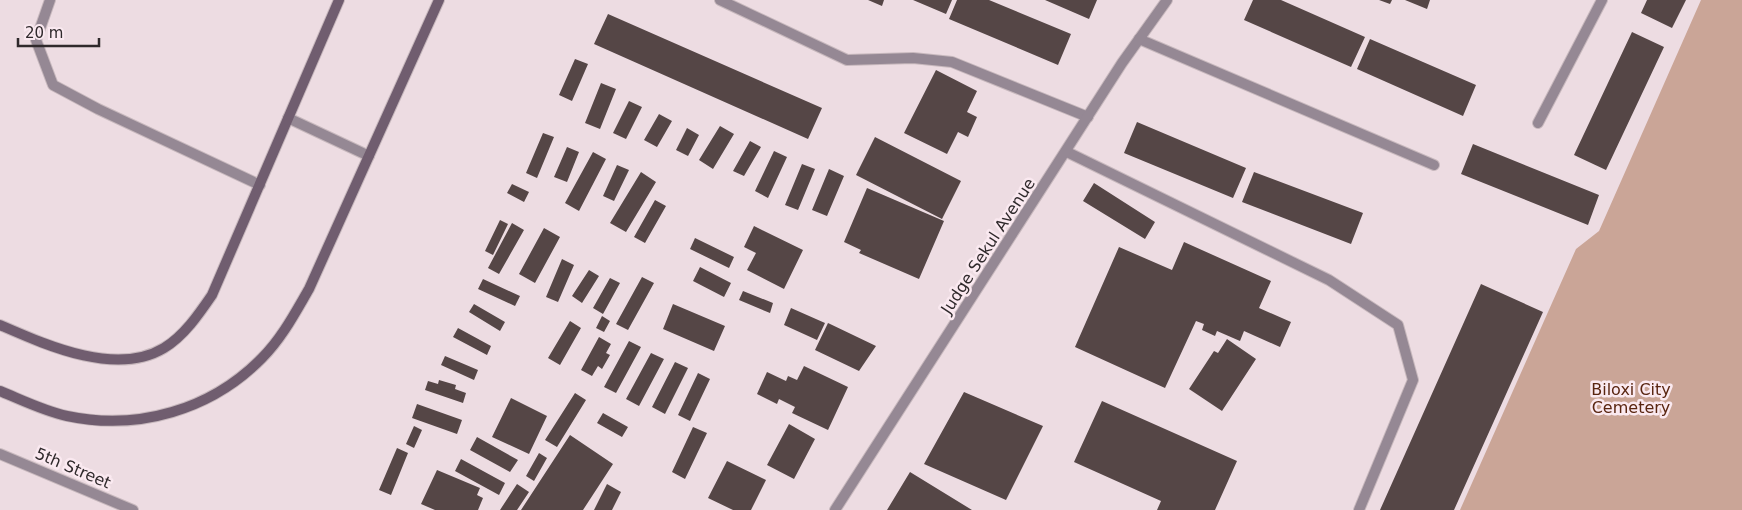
<svg xmlns="http://www.w3.org/2000/svg" width="1742" height="510" viewBox="0 0 1742 510" font-family="'DejaVu Sans',sans-serif">
	<style>
		.green { fill: #caa597 }
		.building { fill: #554646 }
		.lines { fill: none; stroke-linecap: round; stroke-linejoin: round }
		.service-casing { stroke: #c7b8bd; stroke-width: 12 }
		.minor-casing { stroke: #c7b8bd; stroke-width: 12 }
		.tertiary-casing { stroke: #c7b8bd; stroke-width: 12 }
		.secondary-casing { stroke: #c7b8bd; stroke-width: 12 }
		.service { stroke: #958894; stroke-width: 10 }
		.minor { stroke: #958894; stroke-width: 10 }
		.tertiary { stroke: #958894; stroke-width: 10 }
		.secondary { stroke: #705d6f; stroke-width: 10 }
		.labels { text-anchor: middle; dominant-baseline: central; stroke-width: 5; stroke-linejoin: round; paint-order: stroke }
		.street-label { font-size: 16px; fill: #2f292b; stroke: #fae9f0 }
		.park-label { font-size: 16px; fill: #592510; stroke: #fae9f0 }
	</style>
	<rect width="100%" height="100%" fill="#eddce2"/>
	<path class="green" d="M 1701,0 L 1742,0 L 1742,510 L 1460,510 L 1576,249 L 1599,231 Z"/>
	<path class="building" d="M 868,0 L 884,0 L 882,6 Z
		M 913,0 L 952,0 L 946,14 Z
		M 957,0 L 989,0 L 1071,34 L 1058,65 L 949,19 Z
		M 1045,0 L 1097,0 L 1089,19 Z
		M 1253,0 L 1281,0 L 1365,37 L 1351,67 L 1244,20 Z
		M 1379,0 L 1392,0 L 1390,4 Z
		M 1405,0 L 1430,0 L 1427,9 Z
		M 1647,0 L 1686,0 L 1672,28 L 1641,13 Z
		M 608,14 L 822,108 L 808,139 L 594,44 Z
		M 1632,32 L 1664,47 L 1606,170 L 1574,155 Z
		M 1370,39 L 1476,85 L 1463,116 L 1357,69 Z
		M 575,59 L 588,64 L 572,101 L 559,95 Z
		M 936,70 L 977,91 L 967,112 L 977,117 L 968,137 L 958,132 L 947,154 L 904,133 Z
		M 601,83 L 616,89 L 600,129 L 585,123 Z
		M 629,101 L 642,107 L 626,139 L 613,133 Z
		M 659,114 L 672,121 L 657,147 L 644,140 Z
		M 1137,122 L 1246,168 L 1233,198 L 1124,153 Z
		M 720,126 L 734,134 L 713,169 L 699,160 Z
		M 687,128 L 699,135 L 688,156 L 676,150 Z
		M 543,133 L 554,137 L 537,178 L 526,173 Z
		M 875,137 L 961,181 L 942,219 L 856,175 Z
		M 750,141 L 761,147 L 744,176 L 733,171 Z
		M 1473,144 L 1599,195 L 1588,225 L 1461,174 Z
		M 567,147 L 579,152 L 567,182 L 554,177 Z
		M 774,151 L 787,157 L 768,198 L 755,191 Z
		M 593,152 L 606,159 L 579,211 L 565,203 Z
		M 802,164 L 815,169 L 798,210 L 785,205 Z
		M 617,165 L 629,170 L 614,201 L 603,196 Z
		M 829,169 L 844,176 L 827,216 L 812,210 Z
		M 641,172 L 656,182 L 626,232 L 610,223 Z
		M 1254,172 L 1363,213 L 1351,244 L 1242,202 Z
		M 1094,183 L 1155,222 L 1145,239 L 1083,201 Z
		M 512,184 L 529,192 L 524,202 L 507,193 Z
		M 867,188 L 944,221 L 919,279 L 859,253 L 861,250 L 844,242 Z
		M 655,200 L 666,206 L 645,243 L 634,237 Z
		M 500,220 L 508,224 L 493,255 L 485,251 Z
		M 512,223 L 524,230 L 499,274 L 488,268 Z
		M 754,226 L 803,250 L 784,289 L 747,270 L 756,253 L 744,247 Z
		M 544,228 L 560,237 L 535,283 L 519,274 Z
		M 695,238 L 734,257 L 729,268 L 690,249 Z
		M 1184,242 L 1271,281 L 1259,308 L 1291,322 L 1280,347 L 1244,331 L 1240,341 L 1217,331 L 1215,336 L 1202,330 L 1204,324 L 1196,321 L 1165,388 L 1075,347 L 1119,247 L 1172,270 Z
		M 562,259 L 574,265 L 558,302 L 546,297 Z
		M 700,267 L 731,283 L 724,297 L 693,281 Z
		M 589,270 L 599,276 L 582,303 L 572,296 Z
		M 642,277 L 654,283 L 628,330 L 616,324 Z
		M 610,278 L 620,283 L 603,314 L 593,308 Z
		M 483,279 L 520,296 L 515,306 L 478,289 Z
		M 1481,284 L 1543,312 L 1454,510 L 1380,510 Z
		M 743,291 L 773,303 L 770,313 L 739,300 Z
		M 474,304 L 505,322 L 500,331 L 469,312 Z
		M 673,304 L 725,326 L 714,351 L 663,329 Z
		M 791,308 L 825,323 L 817,340 L 784,325 Z
		M 602,316 L 610,321 L 604,332 L 596,328 Z
		M 570,321 L 581,328 L 560,365 L 548,358 Z
		M 828,323 L 876,346 L 859,371 L 815,350 Z
		M 458,328 L 491,346 L 487,355 L 453,337 Z
		M 599,337 L 611,344 L 606,353 L 610,355 L 602,369 L 598,366 L 592,376 L 581,370 Z
		M 1227,339 L 1256,359 L 1222,411 L 1189,389 L 1214,351 L 1218,353 Z
		M 629,341 L 641,347 L 616,393 L 604,387 Z
		M 651,353 L 664,359 L 639,406 L 626,399 Z
		M 445,356 L 478,370 L 474,380 L 441,365 Z
		M 675,362 L 688,368 L 665,414 L 652,407 Z
		M 804,366 L 848,387 L 828,430 L 792,413 L 795,407 L 779,399 L 777,404 L 757,394 L 767,372 L 786,381 L 788,376 L 797,380 Z
		M 698,373 L 710,379 L 690,421 L 678,415 Z
		M 439,380 L 456,385 L 455,389 L 466,393 L 463,403 L 425,390 L 428,381 L 438,384 Z
		M 964,392 L 1043,426 L 1006,500 L 924,464 Z
		M 575,393 L 586,400 L 557,447 L 545,440 Z
		M 511,398 L 547,416 L 529,454 L 492,437 Z
		M 1102,401 L 1237,461 L 1215,510 L 1157,510 L 1161,501 L 1074,462 Z
		M 417,404 L 462,420 L 457,434 L 412,418 Z
		M 603,413 L 628,427 L 622,437 L 597,423 Z
		M 789,424 L 815,439 L 794,479 L 767,465 Z
		M 414,426 L 422,430 L 414,448 L 406,444 Z
		M 693,427 L 707,433 L 685,479 L 672,472 Z
		M 570,435 L 613,464 L 583,510 L 521,510 Z
		M 477,437 L 518,460 L 510,472 L 470,450 Z
		M 397,448 L 408,453 L 391,495 L 379,490 Z
		M 539,453 L 547,458 L 534,481 L 526,476 Z
		M 461,459 L 505,483 L 499,495 L 455,471 Z
		M 727,461 L 766,480 L 751,510 L 733,510 L 708,498 Z
		M 437,470 L 480,488 L 477,495 L 483,498 L 478,510 L 435,510 L 421,504 Z
		M 910,472 L 972,510 L 887,510 Z
		M 517,484 L 529,492 L 517,510 L 500,510 Z
		M 607,484 L 621,492 L 612,510 L 594,510 Z"/>
	<g class="lines">
		<g class="service-casing">
			<path id="service" d="M 50,0 L 36,40 L 53,85 L 98,109 L 260,185
				M 720,0 L 847,60 L 913,58 L 952,62 L 1088,117
				M 1139,39 L 1434,165
				M 288,118 L 369,156
				M 1538,123 L 1602,0
				M 1067,152 L 1329,280 L 1398,325 L 1413,380 L 1359,510"/>
		</g>
		<g class="minor-casing">
			<path id="minor" d="M 0,454 L 133,510"/>
		</g>
		<g class="tertiary-casing">
			<path id="tertiary" d="M 835,510 L 1122,63 L 1167,0"/>
		</g>
		<g class="secondary-casing">
			<path id="secondary" d="M 0,325 C 46,345 116,377 164,348 C 184,336 199,314 212,295 L 339,0
				M 0,391 C 22,400 44,411 67,416 C 138,431 211,410 262,358 C 282,338 295,313 309,289 L 439,0"/>
		</g>
		<use href="#service" class="service"/>
		<use href="#minor" class="minor"/>
		<use href="#tertiary" class="tertiary"/>
		<use href="#secondary" class="secondary"/>
	</g>
	<g class="labels">
		<g class="street-label">
			<text transform="translate(988 246) rotate(-57)">Judge Sekul Avenue</text>
			<text transform="translate(73 468) rotate(23)">5th Street</text>
		</g>
		<g class="park-label">
			<text x="1631" y="389">Biloxi City<tspan x="1631" dy="18">Cemetery</tspan></text>
		</g>
	</g>
	<path d="M18 38v8h81v-8" fill="none" stroke="#2f292b" stroke-width="2.5"/>
	<text x="25" y="38" font-size="15" fill="#2f292b" stroke="#fae9f0" stroke-width="4" paint-order="stroke">20 m</text>
</svg>
